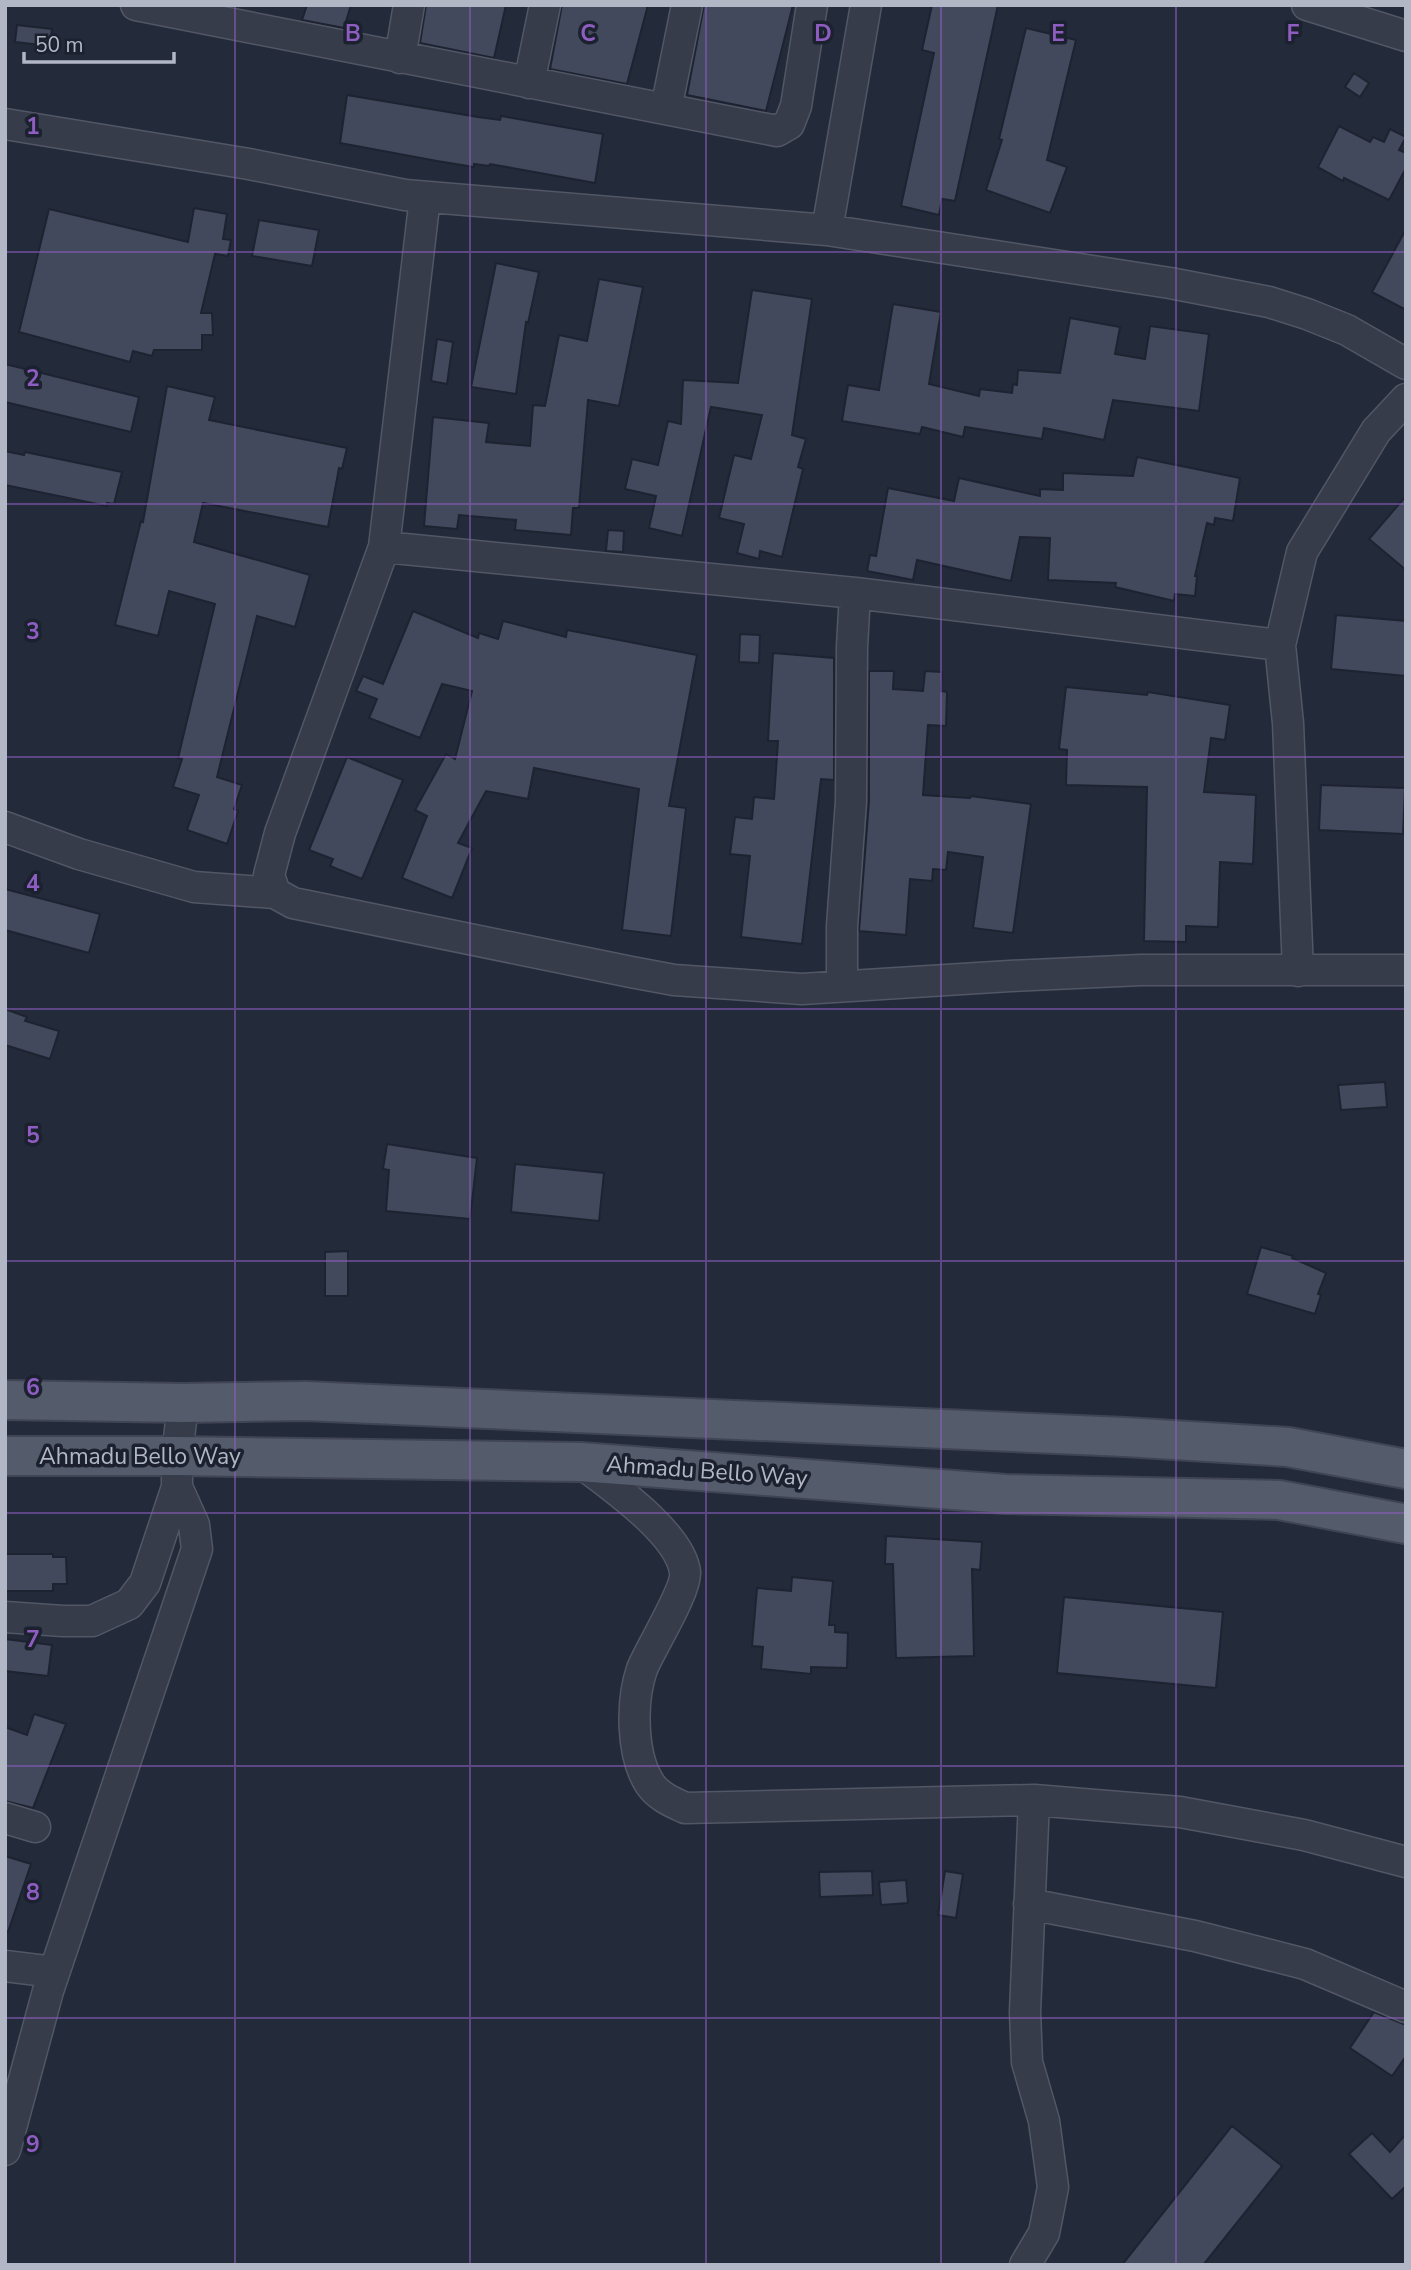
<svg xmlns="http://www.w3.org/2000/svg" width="1411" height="2270" viewBox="0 0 1411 2270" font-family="'Nunito Sans',sans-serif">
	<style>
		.building { fill: #42495c; stroke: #1e2331; stroke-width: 2 }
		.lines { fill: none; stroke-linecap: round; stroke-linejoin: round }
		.minor-casing { stroke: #525765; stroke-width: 33 }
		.major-casing { stroke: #404553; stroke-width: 42 }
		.minor { stroke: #363c4a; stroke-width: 30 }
		.major { stroke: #545b6a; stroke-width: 38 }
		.grid { fill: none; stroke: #8e5dc1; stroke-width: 2; stroke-opacity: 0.55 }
		.labels { text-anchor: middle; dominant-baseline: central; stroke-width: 7; stroke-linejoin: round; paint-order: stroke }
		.street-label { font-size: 23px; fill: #b2b7c6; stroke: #1c212f }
		.grid-label { font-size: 23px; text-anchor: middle; font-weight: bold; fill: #8e5dc1; stroke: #1c212f; stroke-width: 7; stroke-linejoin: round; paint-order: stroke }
	</style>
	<rect width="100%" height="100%" fill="#232a3a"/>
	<path class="building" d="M 307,5 L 351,5 L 344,28 L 302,20 Z
		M 426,5 L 506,5 L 494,58 L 420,43 Z
		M 562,5 L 648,5 L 627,84 L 550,69 Z
		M 704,5 L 793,5 L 766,111 L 687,95 Z
		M 932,5 L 998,5 L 955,201 L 942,199 L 939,215 L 901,206 L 934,53 L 922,50 Z
		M 17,25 L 52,29 L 50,46 L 15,42 Z
		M 1026,28 L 1076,40 L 1047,160 L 1067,167 L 1050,213 L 986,190 L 1002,140 L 999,139 Z
		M 1354,73 L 1369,83 L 1360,97 L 1345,87 Z
		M 347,95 L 478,117 L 500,120 L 501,116 L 603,134 L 595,183 L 490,164 L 489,166 L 474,164 L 474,167 L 437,161 L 340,143 Z
		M 1339,126 L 1370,142 L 1373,137 L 1384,142 L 1390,129 L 1406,137 L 1399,150 L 1406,153 L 1406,168 L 1389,200 L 1344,178 L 1343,181 L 1318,167 Z
		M 194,208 L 227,214 L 223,239 L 231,240 L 228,256 L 215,254 L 201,313 L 212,313 L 213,335 L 202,335 L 202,350 L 154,350 L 152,356 L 133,351 L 130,362 L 19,332 L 49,209 L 188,242 Z
		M 259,220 L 319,230 L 312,266 L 252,256 Z
		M 1406,229 L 1406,310 L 1372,292 Z
		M 496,263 L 539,272 L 528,323 L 526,322 L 516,394 L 471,387 Z
		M 599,279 L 643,287 L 619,406 L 588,400 L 579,508 L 573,508 L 571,535 L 515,530 L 516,520 L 459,515 L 457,529 L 424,526 L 433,417 L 489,423 L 486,442 L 530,446 L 533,405 L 545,406 L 559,335 L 587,341 Z
		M 752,290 L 812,299 L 792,435 L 806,439 L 798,467 L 803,469 L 782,557 L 760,551 L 759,559 L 737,553 L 744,524 L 719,518 L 734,455 L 751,459 L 762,415 L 711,407 L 682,536 L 649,528 L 656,496 L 625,489 L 632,459 L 658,465 L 668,421 L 681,424 L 683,380 L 738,383 Z
		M 893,304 L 941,312 L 929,384 L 979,396 L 980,389 L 1012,393 L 1013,384 L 1017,385 L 1018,370 L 1060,373 L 1070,318 L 1120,327 L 1115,354 L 1145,359 L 1150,326 L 1209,334 L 1199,411 L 1113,400 L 1104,440 L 1044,428 L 1042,439 L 965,427 L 963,437 L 922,427 L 920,434 L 842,421 L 848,385 L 879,390 Z
		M 437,339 L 453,342 L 447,384 L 431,381 Z
		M 5,364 L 139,397 L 131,432 L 5,402 Z
		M 167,386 L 215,397 L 209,420 L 347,448 L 342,469 L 339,468 L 328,527 L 203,503 L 194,542 L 310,575 L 295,627 L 257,616 L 217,777 L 242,785 L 234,809 L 238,811 L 227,844 L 187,830 L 199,795 L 173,787 L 182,759 L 178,758 L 215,604 L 169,591 L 158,636 L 115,625 L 141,521 L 143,522 Z
		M 5,451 L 24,455 L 25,452 L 122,472 L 114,504 L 107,503 L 107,506 L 5,485 Z
		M 1137,457 L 1240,478 L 1233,521 L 1215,518 L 1214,525 L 1207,523 L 1195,576 L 1197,576 L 1195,596 L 1175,594 L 1174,601 L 1115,587 L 1116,583 L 1048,580 L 1050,538 L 1020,537 L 1011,581 L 917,560 L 913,580 L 867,571 L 870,555 L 876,556 L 888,488 L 954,501 L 959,478 L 1040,496 L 1040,489 L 1063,490 L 1063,473 L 1133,476 Z
		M 1406,496 L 1406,570 L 1369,539 Z
		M 608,530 L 624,531 L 623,552 L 606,551 Z
		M 413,611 L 478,638 L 479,633 L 498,639 L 503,621 L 566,637 L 567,630 L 697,655 L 669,806 L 686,808 L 671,936 L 622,930 L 639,789 L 534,768 L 528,799 L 486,791 L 458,843 L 472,848 L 452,898 L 402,878 L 427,816 L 415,810 L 446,754 L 455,759 L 472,691 L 442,684 L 420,738 L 369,718 L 377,699 L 356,691 L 363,676 L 383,684 Z
		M 1336,615 L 1406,621 L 1406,676 L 1331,669 Z
		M 740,634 L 760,635 L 759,663 L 739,662 Z
		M 773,653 L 834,658 L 834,780 L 821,779 L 802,944 L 741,937 L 750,856 L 730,854 L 735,817 L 752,819 L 754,797 L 774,799 L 778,741 L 768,741 Z
		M 869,671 L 894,671 L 893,689 L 923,691 L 925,671 L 942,672 L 941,691 L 947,692 L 946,726 L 928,725 L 923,795 L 970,798 L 971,796 L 1031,804 L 1013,933 L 973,928 L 983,857 L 948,852 L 946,870 L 933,869 L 932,881 L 910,879 L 906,935 L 859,931 L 869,801 Z
		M 1066,687 L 1147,695 L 1148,692 L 1230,705 L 1225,740 L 1211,738 L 1204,792 L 1256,795 L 1253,864 L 1220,862 L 1218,927 L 1186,926 L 1186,942 L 1144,941 L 1147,787 L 1066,785 L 1067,750 L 1059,749 Z
		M 347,757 L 403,780 L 362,879 L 330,866 L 333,859 L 309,850 Z
		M 1321,785 L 1405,788 L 1403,834 L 1319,830 Z
		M 5,889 L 100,914 L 89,953 L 5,930 Z
		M 5,1009 L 27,1017 L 25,1021 L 59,1031 L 50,1059 L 5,1045 Z
		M 1385,1082 L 1387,1107 L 1341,1110 L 1338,1085 Z
		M 387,1144 L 477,1158 L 470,1219 L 386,1211 L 389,1170 L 383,1169 Z
		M 515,1164 L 604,1173 L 599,1221 L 511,1212 Z
		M 1261,1247 L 1293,1256 L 1292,1258 L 1326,1273 L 1318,1294 L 1321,1295 L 1315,1314 L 1247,1294 Z
		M 348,1251 L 348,1296 L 325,1296 L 325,1252 Z
		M 886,1536 L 982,1542 L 980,1570 L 972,1569 L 974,1656 L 896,1658 L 893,1564 L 885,1564 Z
		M 5,1554 L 53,1554 L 53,1557 L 66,1557 L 67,1584 L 53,1584 L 53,1591 L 5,1591 Z
		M 792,1577 L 833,1581 L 829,1625 L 835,1625 L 835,1632 L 848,1633 L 847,1668 L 811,1667 L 811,1674 L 761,1669 L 763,1647 L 752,1646 L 757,1588 L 791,1591 Z
		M 1064,1597 L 1223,1612 L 1216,1688 L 1057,1673 Z
		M 5,1639 L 52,1645 L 48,1676 L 5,1671 Z
		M 34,1714 L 66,1724 L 33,1808 L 5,1801 L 5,1727 L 27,1735 Z
		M 5,1856 L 31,1864 L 8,1932 L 5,1931 Z
		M 872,1871 L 873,1895 L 820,1897 L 819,1872 Z
		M 945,1871 L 963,1874 L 956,1918 L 938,1915 Z
		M 906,1880 L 908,1903 L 881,1905 L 879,1882 Z
		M 1374,2012 L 1406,2025 L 1406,2056 L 1392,2076 L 1350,2048 Z
		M 1232,2126 L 1282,2166 L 1203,2265 L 1122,2265 Z
		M 1372,2133 L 1390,2152 L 1406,2134 L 1406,2186 L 1392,2199 L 1349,2154 Z"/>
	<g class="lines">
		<g class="minor-casing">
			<path id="minor" d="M 136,5 L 777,131 L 789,124 L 796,106 L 812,5
				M 1307,5 L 1406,36
				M 400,58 L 409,5
				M 529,83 L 545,5
				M 666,109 L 687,5
				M 5,124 L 249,164 L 405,195 L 827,230 L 1170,283 L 1269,302 L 1307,314 L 1347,330 L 1406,364
				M 425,197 L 384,547 L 280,833 L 269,875 L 275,893 L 293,903 L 631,972 L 674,980 L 802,989 L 1010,976 L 1141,970 L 1406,970
				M 827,230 L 866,5
				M 384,547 L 855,593 L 1280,645
				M 5,827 L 79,854 L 194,887 L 275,893
				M 1298,971 L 1288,723 L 1280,645 L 1302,552 L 1376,431 L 1406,399
				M 842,986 L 842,926 L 851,801 L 852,647 L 855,593
				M 580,1462 C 610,1485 680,1533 685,1572 C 687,1590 650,1649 642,1669 C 631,1701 631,1755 650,1784 C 658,1796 672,1802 685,1808 L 1034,1800 L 1180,1812 L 1304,1835 L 1406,1862
				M 5,1617 L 63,1621 L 92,1621 L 129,1604 L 145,1583 L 177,1487 L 177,1456 L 183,1403
				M 5,1818 L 35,1827
				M 1029,1904 L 1195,1936 L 1305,1964 L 1406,2007
				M 5,1966 L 54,1972
				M 5,2150 L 48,1991 L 197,1549 L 194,1525 L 177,1487
				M 1025,2265 L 1044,2233 L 1053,2187 L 1044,2121 L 1027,2062 L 1025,2012 L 1034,1800"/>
		</g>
		<g class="major-casing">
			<path id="major" d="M 5,1400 L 183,1403 L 305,1401 L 1125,1437 L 1288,1447 L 1406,1469
				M 5,1456 L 177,1456 L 580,1462 L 1006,1494 L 1279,1500 L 1406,1524"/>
		</g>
		<use href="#minor" class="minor"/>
		<use href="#major" class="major"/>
	</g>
	<path class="grid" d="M 235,5 L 235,2265M 470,5 L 470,2265M 706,5 L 706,2265M 941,5 L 941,2265M 1176,5 L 1176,2265M 5,252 L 1406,252M 5,504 L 1406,504M 5,757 L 1406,757M 5,1009 L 1406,1009M 5,1261 L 1406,1261M 5,1513 L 1406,1513M 5,1766 L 1406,1766M 5,2018 L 1406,2018"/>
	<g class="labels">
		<g class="street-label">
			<text x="140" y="1456">Ahmadu Bello Way</text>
			<text transform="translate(707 1471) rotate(4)">Ahmadu Bello Way</text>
		</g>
	</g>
	<g class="grid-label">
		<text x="353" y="41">B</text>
		<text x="588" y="41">C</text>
		<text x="823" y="41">D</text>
		<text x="1058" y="41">E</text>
		<text x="1293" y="41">F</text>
		<text x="33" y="134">1</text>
		<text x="33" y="386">2</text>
		<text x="33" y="639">3</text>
		<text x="33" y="891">4</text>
		<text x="33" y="1143">5</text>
		<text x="33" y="1395">6</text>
		<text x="33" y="1647">7</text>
		<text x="33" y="1900">8</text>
		<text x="33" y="2152">9</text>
	</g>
	<rect width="1411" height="2270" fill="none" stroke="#b2b7c6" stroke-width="14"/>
	<path d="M24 52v10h150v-10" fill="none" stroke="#b2b7c6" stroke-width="3.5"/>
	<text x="35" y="52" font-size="21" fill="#b2b7c6" stroke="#1c212f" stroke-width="5" paint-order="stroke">50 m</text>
</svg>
